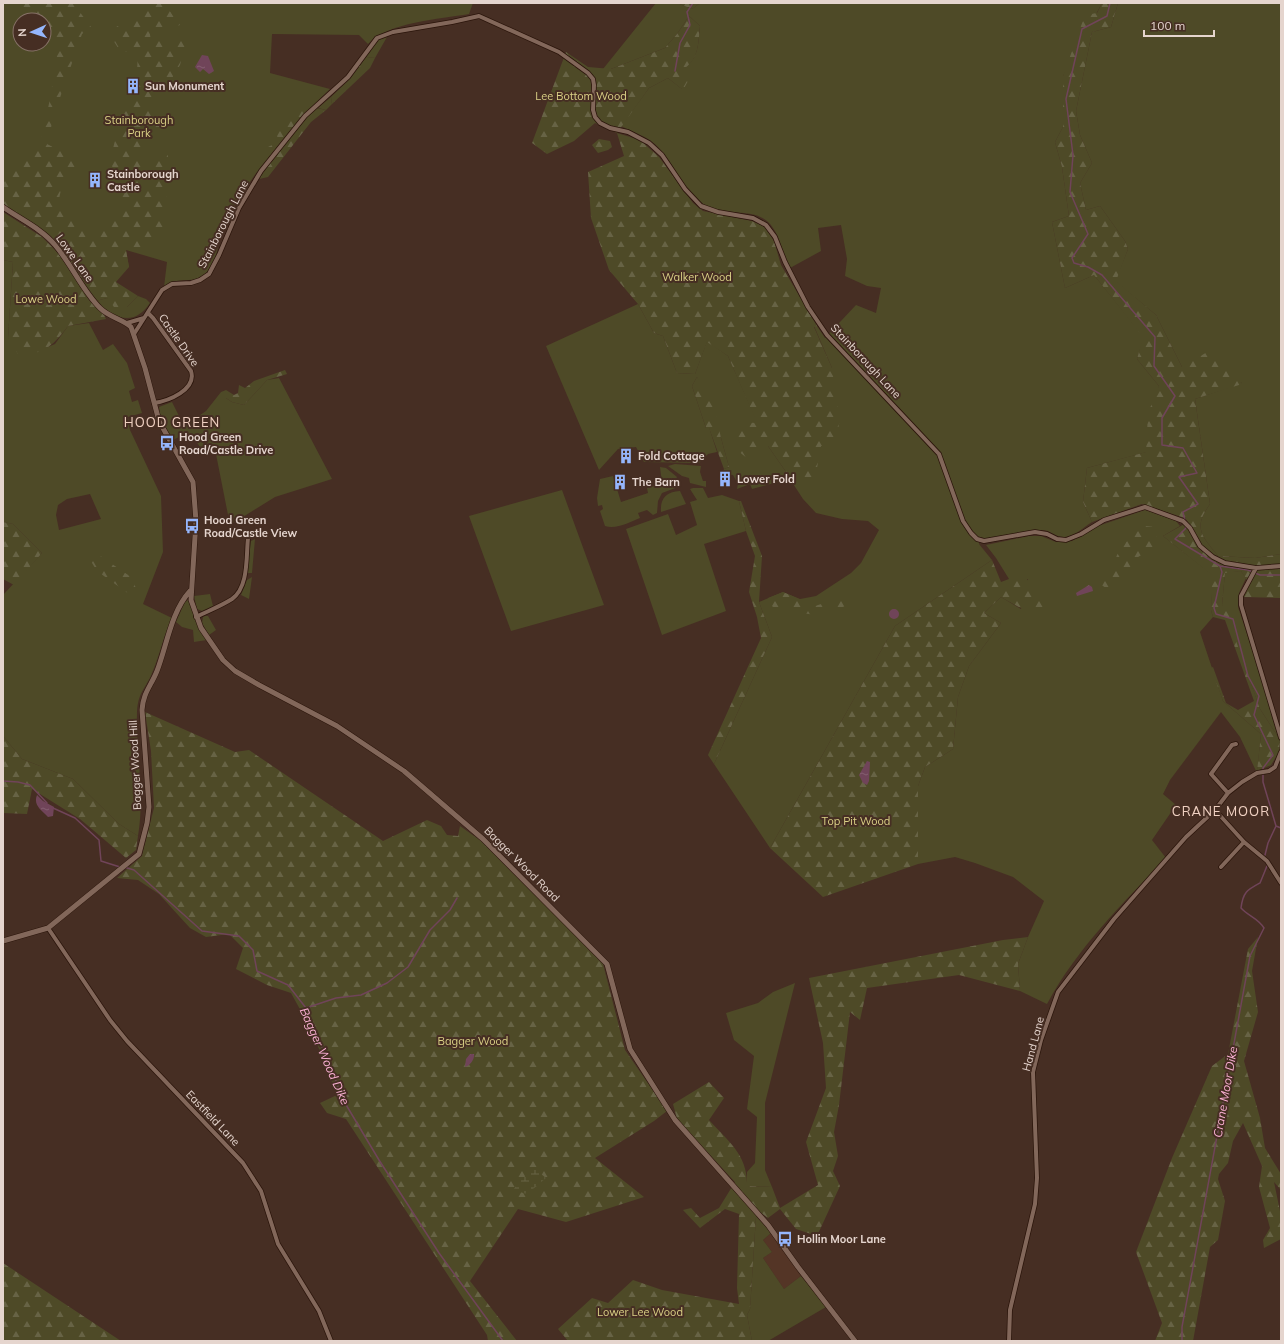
<svg xmlns="http://www.w3.org/2000/svg" width="1284" height="1344" viewBox="0 0 1284 1344" font-family="Mulish,sans-serif">
	<style>
		.built { fill: #543526 }
		.green { fill: #4e4a27; fill-rule: evenodd }
		.forest { fill: url(#forest-firs) }
		.wetland { fill: url(#wetland-marsh) }
		.water { fill: url(#water-ripples) }
		.lines { fill: none; stroke-linecap: round; stroke-linejoin: round }
		.stream { stroke: #704459; stroke-width: 1.5 }
		.minor-casing { stroke: #2b150b; stroke-width: 5.5 }
		.tertiary-casing { stroke: #2b150b; stroke-width: 6 }
		.minor { stroke: #82675a; stroke-width: 4 }
		.tertiary { stroke: #82675a; stroke-width: 5 }
		.labels { text-anchor: middle; dominant-baseline: central; stroke-width: 4; stroke-linejoin: round; paint-order: stroke }
		.poi-label { font-size: 11px; font-weight: bold; fill: #e5d5ce; stroke: #462e23; text-anchor: start }
		.park-label { font-size: 11px; fill: #dad186; stroke: #462e23 }
		.street-label { font-size: 11px; fill: #e5d5ce; stroke: #462e23 }
		.water-label { font-size: 12px; font-style: italic; fill: #f9afd2; stroke: #462e23 }
		.quarter-label { font-size: 13px; letter-spacing: 1px; fill: #efd0c1; stroke: #462e23 }
	</style>
	<defs>
		<pattern id="forest-firs" width="22" height="20" patternUnits="userSpaceOnUse"><rect width="22" height="20" fill="#4e4a27"/><path d="M5 1l3.5 6h-7zM16 11l3.5 6h-7z" fill="#676345"/></pattern>
		<pattern id="wetland-marsh" width="20" height="14" patternUnits="userSpaceOnUse"><rect width="20" height="14" fill="#4e4a27"/><path d="M1 5h8M5 5V1M11 12h8M15 12V8" fill="none" stroke="#676345"/></pattern>
		<pattern id="water-ripples" width="26" height="14" patternUnits="userSpaceOnUse"><rect width="26" height="14" fill="#704459"/><path d="M2 4q2-2 4 0t4 0M15 11q2-2 4 0t4 0" fill="none" stroke="#845e70"/></pattern>
	</defs>
	<rect width="100%" height="100%" fill="#462e23"/>
	<path class="built" d="M 771,1233 L 801,1276 L 784,1289 L 763,1258 L 772,1252 L 763,1240 Z"/>
	<path class="green" d="M 3,3 L 473,3 L 469,14 C 440,19 388,22 368,44 L 359,35 L 272,34 L 270,73 L 330,89 C 293,124 259,164 233,209 C 229,218 223,228 221,237 C 217,248 216,262 208,271 C 193,287 180,274 164,287 L 167,262 L 126,250 L 129,267 L 82,275 L 51,236 L 3,204 ZM 20,20 L 44,20 L 44,44 L 20,44 Z
		M 656,3 L 677,3 L 692,9 L 700,3 L 1102,3 L 1063,76 L 1063,127 L 1055,142 L 1062,167 L 1069,216 L 1052,222 L 1065,288 L 1094,275 L 1144,337 L 1137,359 L 1159,386 L 1147,452 L 1087,468 L 1083,502 L 1092,522 C 1084,527 1075,536 1065,537 C 1056,538 1051,530 1042,530 C 1022,530 999,543 980,537 L 979,544 L 992,560 L 895,626 L 770,848 L 714,764 L 772,637 L 759,602 L 783,592 L 800,599 L 816,596 L 851,573 L 861,563 L 879,530 L 868,521 L 842,519 L 816,513 L 803,499 L 790,479 L 752,489 L 750,484 L 737,489 L 738,484 L 733,475 L 722,474 L 724,469 L 729,467 L 721,438 L 697,377 L 692,386 L 706,428 L 709,427 L 717,452 L 708,454 L 699,463 L 644,462 L 636,447 L 618,449 L 599,470 L 546,346 L 638,304 L 654,333 L 663,336 L 677,373 L 695,374 L 707,341 L 728,356 L 768,446 L 791,479 L 832,368 L 814,326 L 817,326 L 825,338 L 856,305 L 876,313 L 881,288 L 867,286 L 845,276 L 847,259 L 841,225 L 818,228 L 821,251 L 790,268 C 782,254 780,232 767,221 C 751,208 727,216 709,207 C 684,195 675,163 656,145 C 646,136 633,132 621,126 L 649,88 L 668,78 L 682,89 L 681,70 C 699,60 698,45 700,26 L 689,16 L 677,34 L 665,48 L 611,69 L 603,69 Z
		M 1118,3 L 1281,3 L 1281,554 L 1255,558 L 1218,556 C 1201,535 1193,528 1210,504 L 1195,399 L 1242,383 L 1182,367 L 1156,315 L 1115,281 L 1128,249 L 1125,241 L 1100,206 L 1086,210 L 1080,183 L 1092,163 L 1080,135 L 1076,111 L 1092,32 L 1111,27 Z
		M 387,37 L 375,58 L 366,57 L 378,40 Z
		M 331,97 L 332,104 L 326,110 L 318,108 Z
		M 3,260 L 13,262 L 8,338 L 43,349 L 55,344 L 68,326 L 89,323 L 103,350 L 113,344 L 127,363 L 135,388 L 129,391 L 132,402 L 138,400 L 142,413 L 128,417 L 130,430 L 161,496 L 163,552 L 143,604 L 172,618 C 163,636 160,655 152,673 C 146,688 138,692 137,712 C 136,754 145,795 138,836 L 119,824 L 73,779 L 22,759 L 3,736 L 3,595 L 42,553 L 13,524 L 3,522 ZM 90,494 L 101,519 L 59,530 L 56,515 L 58,505 L 67,499 Z
		M 138,296 L 146,299 L 150,303 C 133,328 114,318 96,301 L 107,298 L 127,307 Z
		M 279,378 L 332,479 L 275,497 L 230,525 L 214,444 L 202,450 L 192,435 L 189,437 L 187,433 L 173,440 L 161,419 L 159,407 L 172,402 L 184,426 L 206,411 L 221,392 L 226,390 L 226,398 L 232,402 L 244,405 L 267,380 Z
		M 675,464 L 701,466 L 700,472 L 703,481 L 706,481 L 706,487 L 690,483 L 689,478 L 682,476 L 668,466 Z
		M 660,467 L 666,468 L 677,477 L 676,479 L 678,487 L 662,493 L 658,501 L 657,513 L 653,515 L 647,510 L 638,513 L 640,518 C 630,522 616,530 605,526 L 600,511 L 603,509 L 602,505 L 598,506 L 597,498 L 600,479 L 613,476 L 621,502 L 648,493 L 647,488 L 662,483 Z
		M 693,488 L 703,488 L 708,498 L 722,495 L 739,501 L 746,531 L 704,544 L 726,611 L 662,635 L 626,529 L 668,514 L 676,535 L 697,525 L 690,502 L 697,500 L 690,489 Z
		M 562,490 L 604,605 L 511,631 L 469,516 Z
		M 680,491 L 686,504 L 661,512 C 660,498 666,492 680,491 Z
		M 1145,510 L 1176,521 L 1180,526 L 1163,536 L 1213,575 L 1211,610 L 1213,617 L 1200,632 L 1223,701 L 1261,734 L 1257,773 L 1240,737 L 1221,712 L 1170,780 L 1163,794 L 1176,805 L 1152,840 L 1166,858 C 1123,903 1077,948 1047,1004 L 1020,991 L 1018,964 L 1028,937 L 1044,901 L 1013,877 L 975,863 L 955,857 L 918,864 L 918,786 L 925,767 L 953,749 L 958,697 L 969,666 L 1001,623 L 984,613 L 1001,597 L 1021,609 L 1028,579 L 1009,579 L 996,558 L 986,545 L 1029,536 L 1041,536 L 1056,542 L 1072,541 L 1095,527 Z
		M 255,539 L 252,573 L 247,573 L 251,541 Z
		M 1241,571 L 1246,578 L 1239,593 L 1238,607 L 1257,664 L 1280,740 L 1260,709 L 1222,605 L 1225,572 Z
		M 252,577 L 249,599 L 241,595 L 247,580 Z
		M 210,594 L 213,606 L 202,611 L 197,609 L 194,596 Z
		M 188,600 L 200,630 L 207,640 L 194,642 L 193,630 L 182,627 L 176,622 L 185,602 Z
		M 205,616 L 208,616 L 216,630 L 209,635 L 202,623 L 203,617 Z
		M 795,983 L 765,1103 L 765,1170 L 772,1187 L 747,1186 L 747,1172 L 755,1163 L 757,1117 L 747,1109 L 754,1056 L 734,1040 L 726,1013 L 758,1003 L 773,992 Z
		M 756,1216 L 771,1233 L 763,1240 L 772,1252 L 763,1258 L 784,1289 L 801,1276 L 826,1307 L 768,1341 L 752,1341 L 747,1315 L 750,1309 Z"/>
	<path class="forest" d="M 9,3 L 73,3 L 91,27 L 82,34 L 54,115 L 47,144 L 76,159 L 81,167 C 68,175 62,183 59,199 L 71,219 L 84,228 L 93,231 L 104,229 L 117,216 L 123,193 L 110,161 L 121,116 L 136,89 L 138,53 L 120,51 L 108,32 L 156,3 L 164,3 L 180,25 L 150,34 L 151,42 L 177,37 L 187,38 L 180,65 L 153,109 L 169,116 L 169,131 L 141,137 L 142,162 L 168,155 L 165,230 L 154,245 L 135,250 L 126,250 L 129,267 L 116,282 L 138,296 L 127,307 L 114,307 L 107,298 L 96,301 L 51,236 L 3,204 L 3,172 L 9,174 L 40,145 L 50,99 L 59,42 L 44,31 L 44,20 L 31,20 Z
		M 677,3 L 700,3 L 692,9 Z
		M 1102,3 L 1118,3 L 1111,27 L 1092,32 L 1076,111 L 1080,135 L 1092,163 L 1080,183 L 1086,210 L 1100,206 L 1125,241 L 1128,249 L 1116,281 L 1156,315 L 1182,367 L 1214,348 L 1242,384 L 1195,399 L 1210,504 C 1193,528 1201,535 1218,556 L 1255,558 L 1281,554 L 1281,598 L 1244,597 L 1249,583 L 1241,571 L 1225,573 L 1222,605 L 1233,615 L 1230,624 L 1260,709 L 1280,740 L 1279,752 L 1271,765 L 1257,771 L 1261,734 L 1223,701 L 1211,668 L 1213,667 L 1226,703 L 1238,710 L 1254,701 L 1225,620 L 1213,617 L 1211,610 L 1212,575 L 1163,536 L 1188,522 L 1185,518 L 1142,504 L 1092,522 L 1083,502 L 1087,468 L 1146,452 L 1148,413 L 1159,386 L 1137,359 L 1143,337 L 1094,275 L 1065,288 L 1052,222 L 1069,216 L 1062,167 L 1055,142 L 1063,127 L 1063,76 L 1085,15 L 1097,13 Z
		M 689,16 L 700,26 C 698,45 699,60 682,70 L 688,81 L 683,90 L 668,78 L 649,88 L 617,133 L 640,140 L 659,157 L 693,203 L 703,211 L 752,221 L 765,227 L 774,241 L 781,265 L 817,326 L 814,327 L 832,368 L 840,420 L 834,446 L 821,446 L 815,479 L 791,479 L 768,446 L 748,459 L 737,450 L 736,422 L 757,423 L 728,356 L 707,342 L 695,374 L 677,373 L 663,336 L 654,333 L 638,304 L 609,270 L 591,218 L 588,172 L 624,156 L 617,133 L 595,123 L 574,141 L 547,154 L 532,143 L 566,52 L 588,67 L 611,69 L 665,48 L 677,34 Z
		M 366,57 L 375,58 L 370,68 L 332,104 L 331,97 L 350,79 Z
		M 311,107 L 326,110 L 311,122 L 268,177 L 259,179 L 256,164 L 266,153 L 268,147 L 278,142 L 276,128 L 303,110 Z
		M 599,139 L 610,141 L 612,147 L 608,150 L 598,153 L 592,145 Z
		M 3,212 L 42,237 L 59,254 L 89,300 L 104,315 L 106,319 L 68,326 C 54,345 42,356 18,354 L 8,338 L 13,262 L 3,260 Z
		M 285,370 L 287,374 L 267,380 L 244,405 L 232,402 L 226,398 L 226,390 L 234,395 L 238,393 L 239,385 L 245,388 L 254,381 Z
		M 697,377 L 713,402 L 721,438 L 729,467 L 724,469 L 709,428 L 706,428 L 692,386 Z
		M 739,501 L 741,501 L 762,556 L 759,602 L 772,637 L 714,764 L 708,755 L 761,638 L 757,617 L 749,592 L 755,556 L 746,531 Z
		M 3,522 L 13,524 L 42,553 L 14,585 L 3,579 Z
		M 1144,526 L 1155,527 L 1158,546 L 1138,557 L 1128,570 L 1123,570 L 1118,572 L 1123,575 C 1122,583 1117,590 1109,590 L 1100,584 L 1111,572 L 1117,555 L 1129,538 Z
		M 84,550 L 96,553 L 131,577 L 143,604 L 97,571 Z
		M 992,560 L 1001,582 L 1009,579 L 1027,579 L 1047,611 C 1031,616 1015,605 1001,597 L 984,613 L 1001,623 L 969,666 L 958,697 L 953,749 L 925,767 L 918,786 L 918,864 L 823,897 L 770,848 L 895,626 Z
		M 783,592 L 815,606 L 843,597 L 851,599 L 849,605 L 816,615 L 779,610 L 768,604 L 768,598 Z
		M 145,712 L 235,752 L 249,750 L 383,841 L 427,820 L 441,826 L 447,835 L 458,836 L 460,826 L 481,841 L 603,964 L 625,1050 L 667,1111 L 654,1121 L 595,1158 L 644,1197 L 566,1222 L 518,1209 L 470,1281 L 517,1341 L 488,1341 L 487,1335 L 346,1119 L 327,1113 L 320,1103 L 337,1095 L 312,1031 L 291,993 L 267,985 L 236,969 L 243,948 L 229,934 L 206,937 L 190,928 L 159,894 L 138,880 L 117,878 L 142,856 L 154,808 L 151,751 Z
		M 3,736 L 22,759 L 73,779 L 119,824 L 138,836 L 136,850 L 126,858 L 80,819 L 32,789 L 27,814 L 3,813 Z
		M 1028,937 L 1018,964 L 1020,991 L 959,975 L 867,988 L 860,1020 L 850,1012 L 839,1105 L 834,1132 L 838,1156 L 833,1171 L 840,1186 L 817,1236 L 796,1229 L 780,1209 L 768,1218 L 760,1212 L 756,1216 L 750,1309 L 747,1315 L 752,1341 L 568,1341 L 558,1329 L 592,1298 L 608,1303 L 633,1280 L 662,1290 L 739,1304 L 737,1288 L 739,1214 L 725,1209 L 700,1228 L 683,1210 L 691,1208 L 700,1218 L 719,1208 L 735,1182 L 677,1119 L 673,1104 L 709,1082 L 724,1098 L 709,1120 C 728,1141 748,1155 747,1186 L 772,1187 L 780,1208 L 818,1185 L 806,1142 L 826,1088 L 823,1043 L 809,978 L 1003,940 Z
		M 1258,937 L 1252,971 L 1258,1012 L 1244,1061 L 1260,1118 L 1265,1148 L 1281,1174 L 1281,1190 L 1274,1182 L 1281,1216 L 1281,1239 L 1264,1248 L 1263,1240 L 1270,1228 L 1259,1187 L 1262,1166 L 1243,1123 L 1233,1141 L 1228,1163 L 1219,1174 L 1218,1179 L 1225,1201 L 1218,1240 L 1210,1247 L 1193,1341 L 1155,1341 L 1162,1323 L 1136,1252 L 1172,1158 L 1212,1066 L 1228,1054 L 1248,949 Z
		M 3,1263 L 121,1341 L 3,1341 Z"/>
	<path class="wetland" d="M 535,1169 L 546,1178 L 527,1194 L 513,1190 L 523,1178 Z"/>
	<path class="water" d="M 202,55 L 208,56 L 214,71 L 209,74 L 203,69 L 200,72 L 195,67 Z
		M 1089,585 L 1092,587 L 1093,591 L 1077,596 L 1076,593 Z
		M889 614a5 5 0 1 1 10 0a5 5 0 1 1-10 0Z
		M 867,761 L 870,762 L 869,781 L 867,785 L 863,783 L 859,775 Z
		M 37,795 L 43,801 L 54,807 L 53,816 L 48,817 C 41,810 33,805 37,795 Z
		M 470,1054 L 474,1054 C 475,1059 470,1066 465,1067 L 466,1059 Z"/>
	<g class="lines">
		<path class="stream" d="M 1110,3 L 1107,16 L 1082,29 L 1066,99 L 1073,155 L 1070,192 L 1088,234 L 1072,258 L 1074,263 L 1088,267 L 1102,275 L 1155,337 L 1154,366 L 1175,396 L 1162,418 L 1162,445 L 1183,448 L 1197,473 L 1179,477 L 1198,504 L 1183,512 L 1185,521
			M 675,71 L 680,43 L 690,25 L 687,12 L 693,3
			M 1185,525 L 1186,528 L 1175,539 L 1220,566 L 1222,572 L 1214,608 L 1216,614 L 1233,619 L 1248,676 L 1259,696 L 1254,715 L 1273,755 L 1263,768 L 1263,782 L 1276,826 L 1268,843 L 1265,855
			M 1220,566 L 1248,570 L 1260,575 L 1281,575
			M 3,781 L 18,782 L 30,785 L 47,803
			M 53,808 L 75,818 L 99,840 L 101,861 L 120,867
			M 1276,826 L 1281,828
			M 124,867 L 134,870 L 202,931 L 239,936 L 253,950 L 257,971 L 288,985 L 306,1008 L 345,1103 L 379,1160 L 439,1253 L 503,1341
			M 306,1008 L 336,998 L 361,995 L 387,983 L 408,967 L 430,930 L 450,910 L 457,898
			M 1182,1341 L 1182,1327 L 1250,956 L 1264,928 C 1258,918 1248,916 1241,908 C 1243,892 1247,890 1260,883 L 1267,866"/>
		<g class="minor-casing">
			<path id="minor" d="M 148,313 L 153,318 L 191,371 C 197,390 168,401 154,403
				M 127,323 L 144,318
				M 134,334 L 162,290 L 172,284 L 191,283 L 200,280 L 209,274 L 219,255 L 239,208 L 261,171 L 305,116 L 348,77 L 377,38 L 393,32 L 452,22 L 479,16 L 559,52 L 588,73 L 593,79 L 594,85 L 593,110 L 595,117 L 600,123 L 610,128 L 628,132 L 649,143 L 662,155 L 685,189 L 701,206 L 718,212 L 753,218 L 766,225 L 775,237 L 785,262 L 808,307 L 827,335 L 939,454 L 963,521 L 971,533 L 977,539 L 984,541 L 1035,532 L 1047,534 L 1057,539 L 1066,540 L 1081,534 L 1104,520 L 1145,507 L 1183,521 L 1190,528 L 1200,546 L 1213,557 L 1225,563 L 1256,568 L 1281,566
				M 1256,568 L 1241,596 L 1241,605 L 1281,738
				M 196,617 C 208,611 221,606 232,599 C 249,587 246,556 248,538
				M 1228,793 L 1211,774 L 1232,745 L 1236,744
				M 1215,810 L 1244,842 L 1267,861 L 1281,883
				M 1221,867 L 1244,842
				M 48,928 L 110,1020 L 127,1041 L 243,1163 L 261,1191 L 278,1244 L 319,1311 L 331,1341
				M 1009,1341 L 1010,1310 L 1035,1204 L 1037,1178 L 1033,1072 L 1041,1040 L 1058,992 L 1114,919 L 1186,837 L 1215,810 L 1228,793 L 1242,782 L 1257,773 L 1269,771 L 1275,767 L 1281,752"/>
		</g>
		<g class="tertiary-casing">
			<path id="tertiary" d="M 3,207 C 20,219 42,229 55,245 C 72,265 82,290 100,308 C 110,318 123,319 131,327 L 145,368 L 159,421 L 193,482 L 196,521 L 191,600 L 201,628 L 223,660 L 235,671 L 259,685 L 337,726 L 404,771 L 483,839 L 607,964 L 630,1049 L 675,1120 L 768,1225 L 798,1267 L 855,1341
				M 3,941 L 48,928 L 139,854 L 147,823 L 149,807 L 142,710 C 143,693 151,686 157,671 C 167,645 171,612 190,591"/>
		</g>
		<use href="#minor" class="minor"/>
		<use href="#tertiary" class="tertiary"/>
	</g>
	<defs>
		<g id="building-bare" transform="scale(1.2)"><path d="M-4-6H4V6H1V3H-1V6H-4ZM-2.5-4.3h1.7v1.8h-1.7ZM.8-4.3h1.7v1.8H.8ZM-2.5-1h1.7V.8h-1.7ZM.8-1h1.7V.8H.8Z" fill="#95b6fd" stroke="#462e23" stroke-width="2.5" paint-order="stroke"/></g>
		<g id="bus-bare" transform="scale(1.2)"><path d="M-5-6H5V4H4V6H2V4H-2V6H-4V4H-5ZM-3.5-4V0h7V-4ZM-3.5 1.2v1.5H-2V1.2ZM2 1.2v1.5H3.5V1.2Z" fill="#95b6fd" stroke="#462e23" stroke-width="2.5" paint-order="stroke"/></g>
	</defs>
	<g fill-rule="evenodd">
		<use href="#building-bare" x="133" y="86"/>
		<use href="#building-bare" x="95" y="180"/>
		<use href="#bus-bare" x="167" y="443"/>
		<use href="#building-bare" x="626" y="456"/>
		<use href="#building-bare" x="725" y="479"/>
		<use href="#building-bare" x="620" y="482"/>
		<use href="#bus-bare" x="192" y="526"/>
		<use href="#bus-bare" x="785" y="1239"/>
	</g>
	<g class="labels">
		<g class="poi-label">
			<text x="145" y="86">Sun Monument</text>
			<text x="107" y="174">Stainborough<tspan x="107" dy="13">Castle</tspan></text>
			<text x="179" y="437">Hood Green<tspan x="179" dy="13">Road/Castle Drive</tspan></text>
			<text x="638" y="456">Fold Cottage</text>
			<text x="737" y="479">Lower Fold</text>
			<text x="632" y="482">The Barn</text>
			<text x="204" y="520">Hood Green<tspan x="204" dy="13">Road/Castle View</tspan></text>
			<text x="797" y="1239">Hollin Moor Lane</text>
		</g>
		<g class="park-label">
			<text x="581" y="96">Lee Bottom Wood</text>
			<text x="139" y="120">Stainborough<tspan x="139" dy="13">Park</tspan></text>
			<text x="697" y="277">Walker Wood</text>
			<text x="46" y="299">Lowe Wood</text>
			<text x="856" y="821">Top Pit Wood</text>
			<text x="473" y="1041">Bagger Wood</text>
			<text x="640" y="1312">Lower Lee Wood</text>
		</g>
		<g class="street-label">
			<text transform="translate(223 224) rotate(-63)">Stainborough Lane</text>
			<text transform="translate(75 258) rotate(54)">Lowe Lane</text>
			<text transform="translate(179 340) rotate(55)">Castle Drive</text>
			<text transform="translate(866 361) rotate(47)">Stainborough Lane</text>
			<text transform="translate(135 765) rotate(-93)">Bagger Wood Hill</text>
			<text transform="translate(522 864) rotate(45)">Bagger Wood Road</text>
			<text transform="translate(1033 1044) rotate(-75)">Hand Lane</text>
			<text transform="translate(213 1118) rotate(46)">Eastfield Lane</text>
		</g>
		<g class="water-label">
			<text transform="translate(325 1056) rotate(66)">Bagger Wood Dike</text>
			<text transform="translate(1225 1092) rotate(-80)">Crane Moor Dike</text>
		</g>
		<g class="quarter-label">
			<text x="172" y="422">HOOD GREEN</text>
			<text x="1221" y="811">CRANE MOOR</text>
		</g>
	</g>
	<rect width="1284" height="1344" fill="none" stroke="#e5d5ce" stroke-width="8"/>
	<g transform="translate(32 32) rotate(267)"><circle r="19" fill="#462e23" stroke="#867167"/>
	<path d="M0-3L7 15L0 10L-7 15Z" fill="#95b6fd"/>
	<text y="-6" font-size="11" font-weight="bold" text-anchor="middle" fill="#e5d5ce">N</text>
	</g>
	<path d="M1144 30v6h70v-6" fill="none" stroke="#e5d5ce" stroke-width="2"/>
	<text x="1150" y="30" font-size="12" fill="#e5d5ce" stroke="#462e23" stroke-width="3" paint-order="stroke">100 m</text>
</svg>
